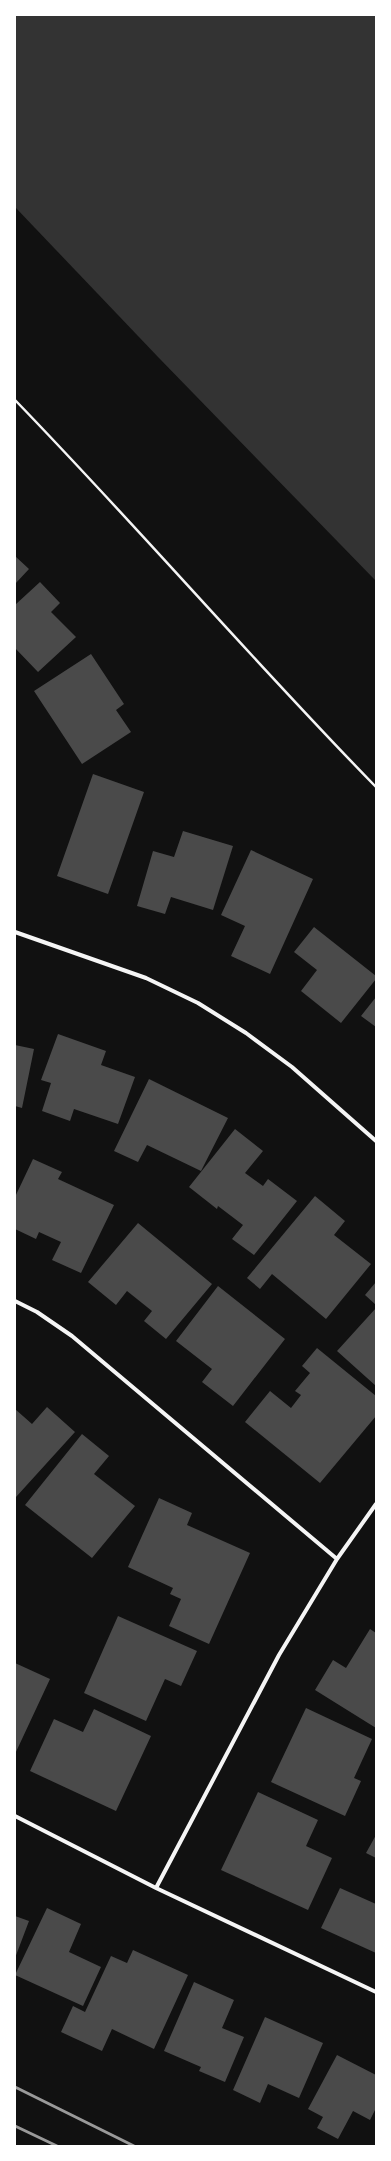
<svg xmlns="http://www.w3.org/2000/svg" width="391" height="2161" viewBox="0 0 391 2161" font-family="'Fira Sans Condensed',sans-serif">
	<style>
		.water { fill: #333 }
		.building { fill: #4a4a4a }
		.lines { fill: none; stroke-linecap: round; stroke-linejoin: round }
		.path { stroke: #f5f5f5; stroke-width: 2.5 }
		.minor { stroke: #f5f5f5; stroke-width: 4 }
		.rail { stroke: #9a9a9a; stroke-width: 3 }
	</style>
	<rect width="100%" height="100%" fill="#111"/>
	<path class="water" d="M 15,15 L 376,15 L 376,581 L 159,358 L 15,207 Z"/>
	<path class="building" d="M 15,556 L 29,569 L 15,584 Z
		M 40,582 L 60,603 L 51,612 L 76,637 L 38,672 L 15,648 L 15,605 Z
		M 91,654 L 124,704 L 116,710 L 131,732 L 82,764 L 34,691 Z
		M 93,774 L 144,792 L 108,894 L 57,876 Z
		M 183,831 L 233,846 L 213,910 L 171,897 L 165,914 L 137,906 L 153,851 L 174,857 Z
		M 251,850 L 313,879 L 270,974 L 231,956 L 245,926 L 221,915 Z
		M 314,927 L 376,976 L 376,979 L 341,1023 L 301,991 L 317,970 L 294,952 Z
		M 376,997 L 376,1027 L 361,1016 Z
		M 58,1034 L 106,1051 L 101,1065 L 135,1077 L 118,1124 L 74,1109 L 70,1121 L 42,1111 L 51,1083 L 41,1080 Z
		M 15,1045 L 34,1049 L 22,1108 L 15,1106 Z
		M 149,1079 L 228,1118 L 201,1171 L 147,1145 L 138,1162 L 114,1151 Z
		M 235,1129 L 263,1151 L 245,1173 L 263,1186 L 268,1179 L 297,1201 L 254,1255 L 232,1239 L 243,1225 L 218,1206 L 217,1209 L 189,1187 Z
		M 33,1159 L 62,1172 L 58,1179 L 114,1205 L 81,1273 L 52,1260 L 61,1242 L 39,1232 L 36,1239 L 15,1229 L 15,1197 Z
		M 315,1196 L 345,1221 L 334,1235 L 371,1264 L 326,1319 L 272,1274 L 260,1289 L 247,1278 Z
		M 138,1223 L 212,1284 L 166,1339 L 144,1321 L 152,1311 L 127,1291 L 116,1305 L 88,1282 Z
		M 376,1282 L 376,1305 L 365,1295 Z
		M 218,1286 L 285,1339 L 233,1406 L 202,1382 L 212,1369 L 176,1341 Z
		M 376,1308 L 376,1386 L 337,1351 Z
		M 317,1348 L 376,1396 L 376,1416 L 320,1483 L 245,1422 L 270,1391 L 291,1408 L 301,1395 L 295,1391 L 310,1373 L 302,1366 Z
		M 47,1407 L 75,1432 L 16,1497 L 15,1409 L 32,1424 Z
		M 82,1434 L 109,1456 L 94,1474 L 135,1506 L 92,1558 L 25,1505 Z
		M 159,1498 L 192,1513 L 187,1525 L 250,1553 L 209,1644 L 169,1626 L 181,1599 L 170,1594 L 173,1588 L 128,1567 Z
		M 118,1616 L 197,1651 L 181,1686 L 165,1679 L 146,1721 L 84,1693 Z
		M 370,1629 L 376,1633 L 376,1728 L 315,1690 L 333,1660 L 346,1668 Z
		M 15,1663 L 50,1679 L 15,1754 Z
		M 306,1708 L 372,1739 L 354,1778 L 361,1781 L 345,1816 L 271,1782 Z
		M 94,1709 L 151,1736 L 116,1811 L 30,1771 L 54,1719 L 83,1732 Z
		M 258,1792 L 318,1820 L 306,1846 L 332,1858 L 308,1910 L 221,1870 Z
		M 376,1835 L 376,1858 L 366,1853 Z
		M 340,1888 L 376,1904 L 376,1953 L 321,1928 Z
		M 47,1908 L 81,1924 L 69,1952 L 101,1967 L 83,2006 L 15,1975 Z
		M 15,1916 L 29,1921 L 15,1958 Z
		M 133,1950 L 188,1975 L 154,2049 L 112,2029 L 102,2051 L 61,2032 L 73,2006 L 85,2012 L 111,1956 L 127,1963 Z
		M 194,1982 L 234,2000 L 222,2028 L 244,2037 L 225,2082 L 199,2071 L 201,2067 L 164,2051 Z
		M 265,2017 L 323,2043 L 299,2098 L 268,2084 L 260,2103 L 233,2090 Z
		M 337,2055 L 376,2075 L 376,2108 L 370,2120 L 353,2111 L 338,2139 L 317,2128 L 323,2117 L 308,2109 Z"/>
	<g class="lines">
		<path class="path" d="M 15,400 C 138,527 253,661 376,787"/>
		<path class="minor" d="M 15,932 L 146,978 L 198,1003 L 246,1033 L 292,1067 L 376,1141
			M 15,1301 L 37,1312 L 72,1336 L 337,1559
			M 15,1816 L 156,1888 L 376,1992
			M 156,1888 L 279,1655 L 337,1559 L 376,1504"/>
		<path class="rail" d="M 15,2087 L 134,2146
			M 15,2126 L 57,2146"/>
	</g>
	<rect width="391" height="2161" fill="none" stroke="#ffffff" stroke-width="32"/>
</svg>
